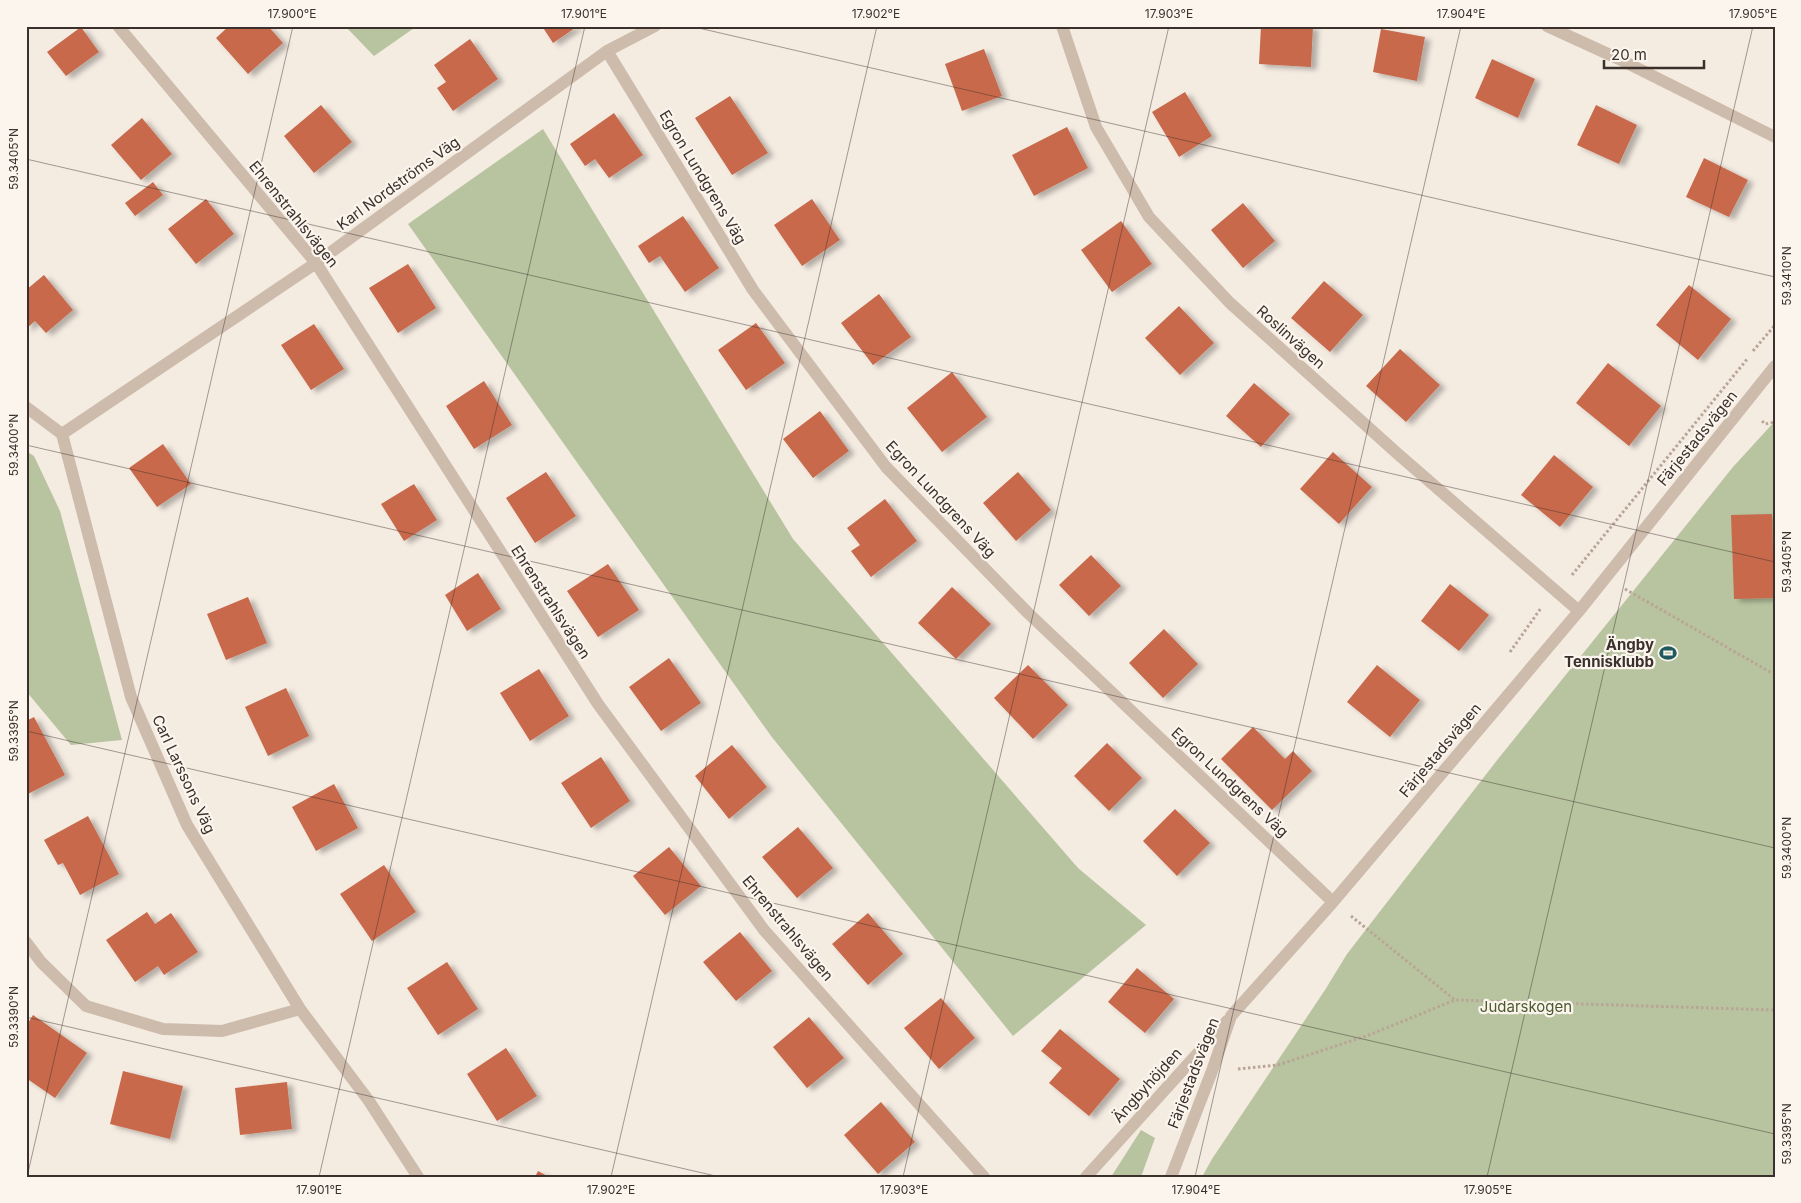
<svg xmlns="http://www.w3.org/2000/svg" width="1801" height="1203" viewBox="0 0 1801 1203" font-family="Inter,sans-serif">
	<style>
		.green { fill: #b8c4a0 }
		.building { fill: #c8694b; filter: url(#shadow) }
		.lines { fill: none; stroke-linecap: round; stroke-linejoin: round }
		.path { stroke: #b9a596; stroke-width: 3; stroke-dasharray: 2.5 2.5; stroke-linecap: butt }
		.street { stroke: #cdbbac; stroke-width: 12 }
		.ticks { fill: none; stroke: #3b302b; stroke-width: 1; stroke-opacity: 0.45 }
		.labels { text-anchor: middle; dominant-baseline: central; stroke-width: 4.5; stroke-linejoin: round; paint-order: stroke }
		.street-label { font-size: 15px; fill: #3b302b; stroke: #fbf5ee }
		.poi-label { font-size: 15px; font-weight: bold; fill: #3b302b; stroke: #fbf5ee; text-anchor: end }
		.park-label { font-size: 15px; fill: #4a5a2e; stroke: #fbf5ee }
		.neatline { fill: none; stroke: #3b302b; stroke-width: 2 }
		.ticks-label { font-size: 12px; text-anchor: middle; fill: #3b302b }
	</style>
	<defs>
		<filter id="shadow"><feDropShadow dx="5.5" dy="3" stdDeviation="2.5" flood-color="#0004"/></filter>
	</defs>
	<rect width="100%" height="100%" fill="#f4ebe1"/>
	<path class="green" d="M 345,26 L 417,26 L 374,56 Z
		M 543,129 L 793,539 L 1078,868 L 1146,925 L 1013,1036 L 771,736 L 408,224 Z
		M 1775,421 L 1775,1177 L 1202,1177 L 1212,1159 L 1325,990 L 1347,954 L 1498,759 L 1733,467 Z
		M 26,451 L 34,456 L 60,511 L 122,740 L 71,745 L 26,691 Z
		M 1141,1130 L 1155,1138 L 1141,1177 L 1111,1177 Z"/>
	<path class="building" d="M 229,26 L 268,26 L 283,43 L 248,74 L 216,38 Z
		M 542,26 L 578,26 L 553,43 Z
		M 1261,26 L 1313,26 L 1311,67 L 1259,64 Z
		M 81,27 L 99,52 L 66,76 L 47,52 Z
		M 1381,29 L 1425,37 L 1417,81 L 1373,72 Z
		M 470,39 L 498,79 L 453,111 L 437,88 L 446,82 L 434,65 Z
		M 984,49 L 1002,96 L 962,111 L 945,64 Z
		M 1492,59 L 1535,79 L 1518,118 L 1475,98 Z
		M 1185,92 L 1212,136 L 1179,157 L 1152,112 Z
		M 730,96 L 768,153 L 732,175 L 695,118 Z
		M 321,105 L 352,142 L 314,173 L 284,136 Z
		M 1596,105 L 1637,125 L 1619,164 L 1577,145 Z
		M 614,113 L 643,155 L 609,178 L 595,159 L 585,166 L 570,144 Z
		M 142,118 L 172,154 L 141,180 L 111,145 Z
		M 1067,127 L 1088,168 L 1034,196 L 1012,155 Z
		M 1704,158 L 1748,180 L 1729,217 L 1686,197 Z
		M 153,182 L 163,195 L 135,216 L 125,203 Z
		M 206,199 L 234,234 L 196,264 L 168,229 Z
		M 812,199 L 840,240 L 802,266 L 774,225 Z
		M 1243,203 L 1275,241 L 1243,268 L 1211,230 Z
		M 683,216 L 719,268 L 685,292 L 660,256 L 649,263 L 638,246 Z
		M 1121,221 L 1152,264 L 1112,292 L 1081,250 Z
		M 408,264 L 436,308 L 398,333 L 369,288 Z
		M 44,275 L 73,310 L 46,333 L 35,321 L 26,329 L 26,290 Z
		M 1324,281 L 1363,315 L 1330,352 L 1291,318 Z
		M 1689,285 L 1731,319 L 1698,360 L 1656,325 Z
		M 879,294 L 911,337 L 873,365 L 841,323 Z
		M 1179,306 L 1214,343 L 1180,375 L 1145,338 Z
		M 756,323 L 785,363 L 746,390 L 718,350 Z
		M 314,324 L 344,369 L 311,390 L 281,345 Z
		M 1400,349 L 1440,385 L 1406,422 L 1366,386 Z
		M 1608,363 L 1661,406 L 1629,446 L 1576,403 Z
		M 952,372 L 987,417 L 942,452 L 907,408 Z
		M 484,381 L 512,425 L 474,449 L 446,406 Z
		M 1254,383 L 1290,414 L 1261,447 L 1226,416 Z
		M 820,411 L 849,451 L 813,478 L 783,439 Z
		M 163,444 L 191,484 L 157,507 L 129,468 Z
		M 1333,452 L 1372,487 L 1339,524 L 1300,489 Z
		M 1554,455 L 1593,487 L 1560,527 L 1521,495 Z
		M 546,472 L 576,516 L 535,543 L 506,498 Z
		M 1018,472 L 1051,510 L 1016,541 L 983,503 Z
		M 414,484 L 437,520 L 404,541 L 381,504 Z
		M 885,499 L 917,541 L 871,577 L 851,551 L 860,545 L 847,528 Z
		M 1772,514 L 1774,598 L 1734,599 L 1731,515 Z
		M 1091,555 L 1121,586 L 1089,616 L 1059,585 Z
		M 608,564 L 639,610 L 598,637 L 567,591 Z
		M 478,573 L 501,609 L 467,631 L 445,595 Z
		M 1450,584 L 1489,615 L 1459,651 L 1421,621 Z
		M 952,587 L 991,624 L 956,659 L 918,623 Z
		M 248,597 L 267,643 L 226,660 L 207,614 Z
		M 1164,629 L 1198,664 L 1163,698 L 1129,663 Z
		M 669,658 L 701,703 L 661,731 L 629,687 Z
		M 1028,665 L 1068,705 L 1033,739 L 994,698 Z
		M 1377,665 L 1420,700 L 1390,737 L 1347,702 Z
		M 539,669 L 569,716 L 530,741 L 500,693 Z
		M 286,688 L 309,736 L 268,756 L 245,707 Z
		M 34,717 L 65,775 L 26,795 L 26,721 Z
		M 1253,727 L 1285,759 L 1293,751 L 1312,771 L 1272,810 L 1221,759 Z
		M 1107,743 L 1142,778 L 1109,811 L 1074,776 Z
		M 732,745 L 767,787 L 729,819 L 695,776 Z
		M 601,757 L 630,801 L 591,828 L 561,783 Z
		M 334,784 L 358,828 L 316,851 L 292,807 Z
		M 1175,809 L 1210,843 L 1177,876 L 1143,841 Z
		M 88,816 L 119,874 L 80,895 L 63,863 L 58,865 L 44,840 Z
		M 798,827 L 833,868 L 797,898 L 762,857 Z
		M 669,847 L 701,886 L 665,915 L 633,876 Z
		M 384,865 L 416,912 L 372,941 L 340,894 Z
		M 147,912 L 155,924 L 171,913 L 198,952 L 164,975 L 158,966 L 135,982 L 106,940 Z
		M 868,913 L 903,954 L 868,985 L 832,944 Z
		M 740,932 L 772,971 L 736,1001 L 703,962 Z
		M 447,962 L 478,1009 L 438,1035 L 407,988 Z
		M 1137,968 L 1174,999 L 1145,1033 L 1108,1002 Z
		M 941,998 L 975,1038 L 939,1069 L 904,1028 Z
		M 33,1015 L 87,1053 L 55,1098 L 26,1078 L 26,1026 Z
		M 809,1017 L 844,1058 L 807,1088 L 773,1047 Z
		M 1060,1029 L 1120,1079 L 1089,1116 L 1049,1083 L 1062,1068 L 1041,1051 Z
		M 506,1048 L 537,1096 L 497,1121 L 467,1074 Z
		M 123,1071 L 183,1086 L 170,1139 L 110,1124 Z
		M 287,1082 L 292,1129 L 240,1135 L 235,1088 Z
		M 881,1102 L 915,1142 L 878,1174 L 844,1135 Z
		M 538,1171 L 549,1177 L 535,1177 Z"/>
	<g class="lines">
		<path class="path" d="M 1753,351 L 1775,325
			M 1762,421 L 1765,424 L 1775,422
			M 1572,575 L 1748,358
			M 1625,589 L 1770,672 L 1775,673
			M 1510,652 L 1541,608
			M 1351,916 L 1455,1000
			M 1238,1069 L 1278,1065 L 1369,1035 L 1455,1000 L 1775,1010"/>
		<path class="street" d="M 118,26 L 316,263 L 598,704 L 764,930 L 984,1177
			M 1062,26 L 1096,127 L 1149,217 L 1230,303 L 1399,455 L 1579,611
			M 1547,26 L 1619,59 L 1775,137
			M 607,51 L 753,290 L 886,467 L 1027,612 L 1333,902
			M 26,407 L 62,434 L 131,697 L 187,825 L 300,1009 L 369,1101 L 418,1177
			M 62,434 L 316,263 L 607,51 L 655,26
			M 26,942 L 41,962 L 86,1006 L 163,1029 L 222,1031 L 300,1009
			M 1086,1177 L 1227,1021
			M 1171,1177 L 1212,1071 L 1231,1016 L 1333,902 L 1579,611 L 1775,366"/>
	</g>
	<path class="ticks" d="M 690,26 L 1775,277M 26,159 L 1775,562M 26,445 L 1775,848M 26,731 L 1775,1134M 26,1017 L 720,1177M 27,1177 L 293,26M 319,1177 L 585,26M 611,1177 L 877,26M 903,1177 L 1169,26M 1195,1177 L 1461,26M 1487,1177 L 1753,26"/>
	<defs>
		<g id="stadium-bare" transform="scale(1.35)"><path d="M0-5a6.5 5 0 1 0 0 10a6.5 5 0 1 0 0-10ZM-3.5-1.8h7v3.6h-7Z" fill="#1f5a5e" stroke="#fbf5ee" stroke-width="2.5" paint-order="stroke"/></g>
	</defs>
	<g fill-rule="evenodd">
		<use href="#stadium-bare" x="1668" y="653"/>
	</g>
	<g class="labels">
		<g class="street-label">
			<text transform="translate(703 177) rotate(59)">Egron Lundgrens Väg</text>
			<text transform="translate(398 183) rotate(-36)">Karl Nordströms Väg</text>
			<text transform="translate(294 214) rotate(51)">Ehrenstrahlsvägen</text>
			<text transform="translate(1291 337) rotate(42)">Roslinvägen</text>
			<text transform="translate(1697 438) rotate(-51)">Färjestadsvägen</text>
			<text transform="translate(941 499) rotate(47)">Egron Lundgrens Väg</text>
			<text transform="translate(551 602) rotate(57)">Ehrenstrahlsvägen</text>
			<text transform="translate(1440 750) rotate(-50)">Färjestadsvägen</text>
			<text transform="translate(184 774) rotate(65)">Carl Larssons Väg</text>
			<text transform="translate(1230 782) rotate(43)">Egron Lundgrens Väg</text>
			<text transform="translate(788 928) rotate(50)">Ehrenstrahlsvägen</text>
			<text transform="translate(1193 1073) rotate(-69)">Färjestadsvägen</text>
			<text transform="translate(1147 1085) rotate(-48)">Ängbyhöjden</text>
		</g>
		<g class="poi-label">
			<text x="1654" y="644">Ängby<tspan x="1654" dy="17">Tennisklubb</tspan></text>
		</g>
		<g class="park-label">
			<text x="1526" y="1006">Judarskogen</text>
		</g>
	</g>
	<rect width="1801" height="1203" fill="none" stroke="#fbf5ee" stroke-width="55"/>
	<path d="M1604 60v8h100v-8" fill="none" stroke="#3b302b" stroke-width="2.5"/>
	<text x="1611" y="60" font-size="15" fill="#3b302b" stroke="#fbf5ee" stroke-width="4" paint-order="stroke">20 m</text>
	<rect x="28" y="28" width="1746" height="1148" class="neatline"/>
	<g class="ticks-label">
		<text x="292" y="18">17.900°E</text>
		<text x="584" y="18">17.901°E</text>
		<text x="876" y="18">17.902°E</text>
		<text x="1169" y="18">17.903°E</text>
		<text x="1461" y="18">17.904°E</text>
		<text x="1753" y="18">17.905°E</text>
		<text transform="translate(14 159) rotate(-90)" y="4">59.3405°N</text>
		<text transform="translate(1787 276) rotate(-90)" y="4">59.3410°N</text>
		<text transform="translate(14 445) rotate(-90)" y="4">59.3400°N</text>
		<text transform="translate(1787 562) rotate(-90)" y="4">59.3405°N</text>
		<text transform="translate(14 731) rotate(-90)" y="4">59.3395°N</text>
		<text transform="translate(1787 848) rotate(-90)" y="4">59.3400°N</text>
		<text transform="translate(14 1017) rotate(-90)" y="4">59.3390°N</text>
		<text transform="translate(1787 1134) rotate(-90)" y="4">59.3395°N</text>
		<text x="319" y="1194">17.901°E</text>
		<text x="611" y="1194">17.902°E</text>
		<text x="904" y="1194">17.903°E</text>
		<text x="1196" y="1194">17.904°E</text>
		<text x="1488" y="1194">17.905°E</text>
	</g>
</svg>
